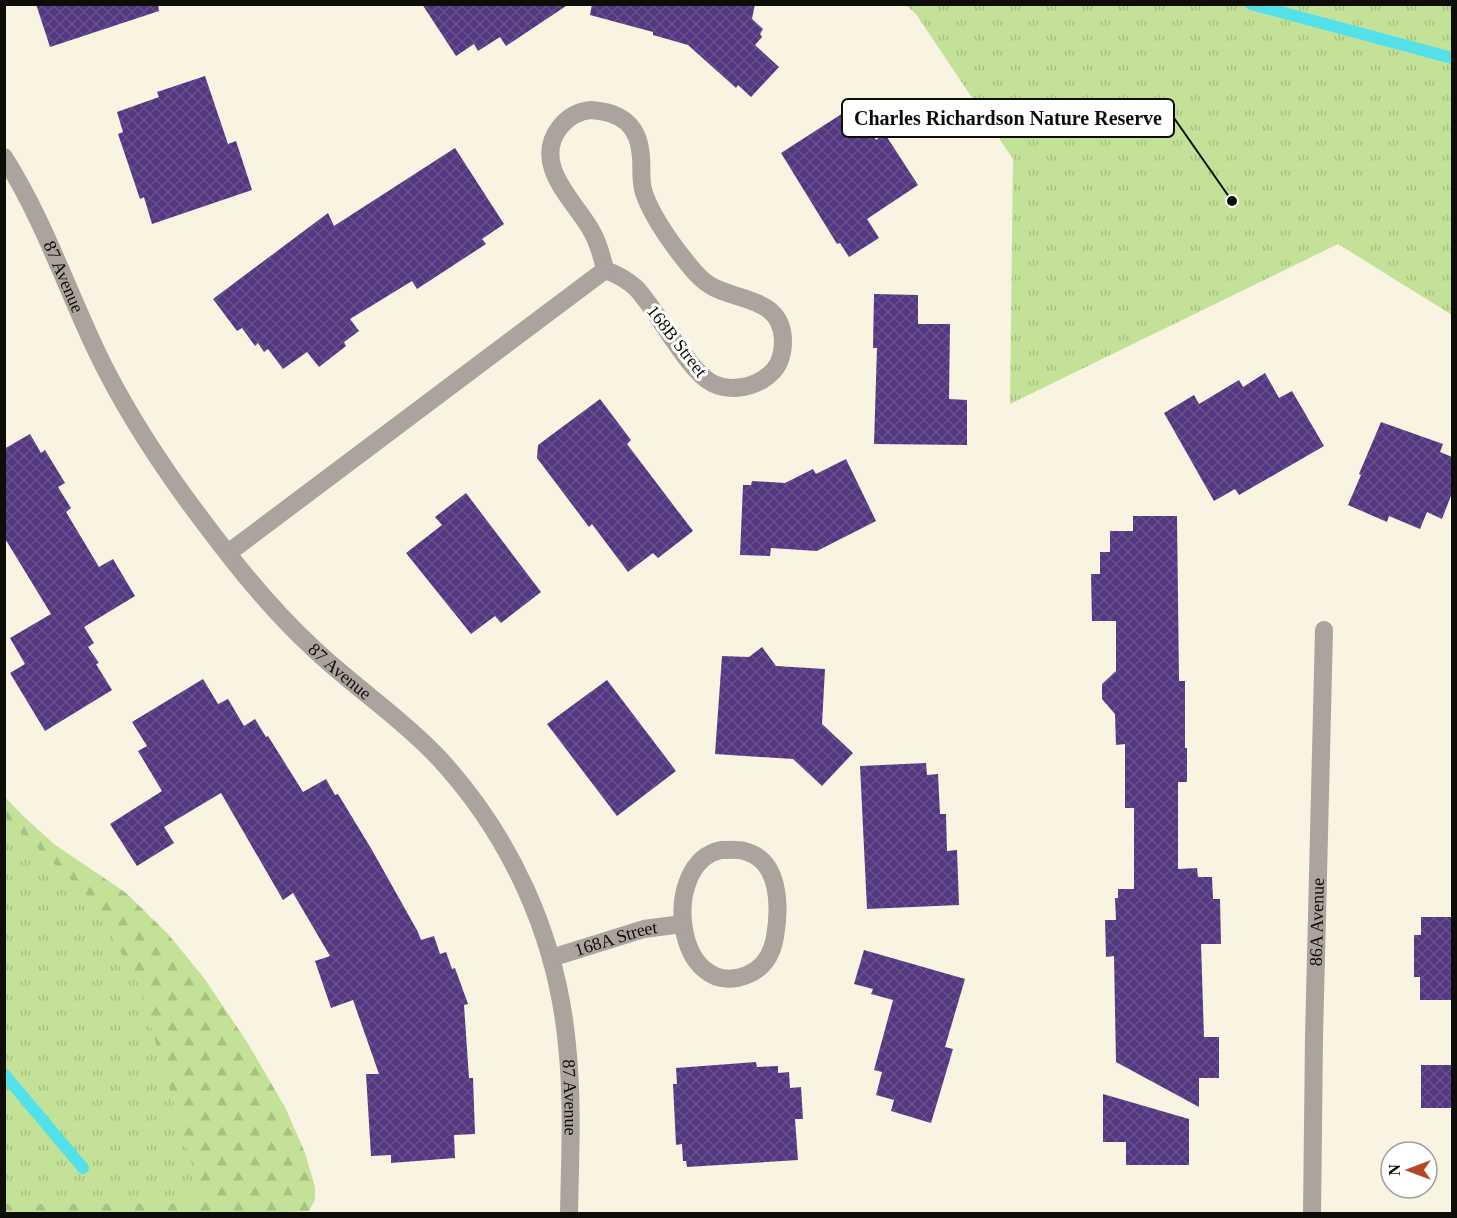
<svg xmlns="http://www.w3.org/2000/svg" width="1457" height="1218" viewBox="0 0 1457 1218" font-family="'Times New Roman',serif">
	<style>
		.forest { fill: url(#forest-firs) }
		.park { fill: url(#park-tufts) }
		.lines { fill: none; stroke-linecap: round; stroke-linejoin: round }
		.stream { stroke: #53e0e9; stroke-width: 12 }
		.building { fill: url(#building-cross-hatch) }
		.minor { stroke: #aaa39e; stroke-width: 18 }
		.labels { text-anchor: middle; dominant-baseline: central; stroke-width: 6; stroke-linejoin: round; paint-order: stroke }
		.street-label { font-size: 18px; fill: #0f0d08; stroke: #fff }
		.leader { fill: none; stroke: #0f0d08; stroke-width: 2 }
		.callout-dot { fill: #0f0d08; stroke: #fff; stroke-width: 2 }
		.callout { fill: #fff; stroke: #0f0d08; stroke-width: 2 }
		.callout-label { font-size: 20px; text-anchor: middle; font-weight: bold; fill: #0f0d08 }
	</style>
	<defs>
		<pattern id="forest-firs" width="22" height="20" patternUnits="userSpaceOnUse" patternTransform="scale(1.5)"><rect width="22" height="20" fill="#c3e298"/><path d="M5 1l3.5 6h-7zM16 11l3.5 6h-7z" fill="#a6c182"/></pattern>
		<pattern id="park-tufts" width="24" height="20" patternUnits="userSpaceOnUse" patternTransform="scale(1.5)"><rect width="24" height="20" fill="#c3e298"/><path d="M3 7l-1-3M5 7V3M7 7l1-3M15 17l-1-3M17 17v-4M19 17l1-3" fill="none" stroke="#a6c182"/></pattern>
		<pattern id="building-cross-hatch" width="8" height="8" patternUnits="userSpaceOnUse" patternTransform="scale(1.5)"><rect width="8" height="8" fill="#533780"/><path d="M0 0l8 8M0 8l8-8" fill="none" stroke="#67508b"/></pattern>
	</defs>
	<rect width="100%" height="100%" fill="#f9f3e1"/>
	<path class="forest" d="M 4,796 L 23,816 L 54,844 L 126,893 L 168,934 L 204,978 L 247,1042 L 286,1109 L 305,1153 L 315,1187 L 315,1200 L 309,1211 L 260,1213 L 5,1213 Z"/>
	<path class="park" d="M 906,5 L 1452,5 L 1452,315 L 1338,244 L 1010,404 L 1013,159 L 916,14 Z
		M 4,816 L 88,896 L 137,980 L 204,1204 L 5,1204 Z"/>
	<g class="lines">
		<path class="stream" d="M 1251,4 L 1452,58
			M 4,1074 L 83,1168"/>
	</g>
	<path class="building" d="M 36,4 L 158,4 L 159,11 L 50,47 Z
		M 422,4 L 569,4 L 506,46 L 500,37 L 478,51 L 474,44 L 456,56 Z
		M 592,4 L 755,4 L 752,19 L 763,29 L 760,34 L 762,37 L 755,45 L 779,67 L 751,97 L 738,85 L 736,88 L 688,45 L 653,35 L 653,32 L 590,15 Z
		M 205,76 L 228,144 L 236,141 L 252,190 L 152,224 L 144,197 L 140,199 L 118,134 L 123,132 L 117,112 L 159,97 L 157,92 Z
		M 854,106 L 876,140 L 885,134 L 918,185 L 867,219 L 879,238 L 849,257 L 840,243 L 837,244 L 781,153 Z
		M 455,148 L 504,224 L 482,239 L 486,244 L 417,289 L 412,281 L 350,319 L 359,331 L 344,342 L 346,346 L 319,367 L 307,352 L 283,369 L 268,349 L 264,352 L 258,343 L 255,346 L 242,328 L 237,331 L 213,299 L 328,213 L 334,226 Z
		M 874,294 L 918,295 L 918,324 L 950,324 L 949,399 L 967,400 L 967,445 L 874,444 L 877,348 L 873,348 Z
		M 1265,373 L 1279,398 L 1292,391 L 1324,446 L 1239,495 L 1235,489 L 1214,501 L 1164,413 L 1194,395 L 1199,404 L 1239,380 L 1243,387 Z
		M 600,399 L 631,440 L 627,444 L 693,531 L 658,558 L 653,553 L 628,572 L 592,524 L 589,527 L 537,458 L 538,445 Z
		M 1381,422 L 1443,444 L 1440,452 L 1452,457 L 1452,493 L 1442,519 L 1427,512 L 1420,529 L 1389,516 L 1387,522 L 1348,505 L 1361,475 L 1359,474 Z
		M 30,434 L 41,453 L 45,450 L 65,483 L 58,487 L 71,508 L 66,512 L 99,567 L 113,559 L 135,596 L 84,627 L 94,643 L 88,647 L 99,663 L 96,664 L 112,690 L 45,731 L 10,673 L 25,664 L 10,638 L 51,614 L 4,537 L 4,449 Z
		M 846,459 L 876,521 L 817,551 L 771,548 L 770,556 L 740,555 L 743,485 L 751,485 L 752,481 L 785,483 L 813,469 L 816,474 Z
		M 466,493 L 541,592 L 501,623 L 495,616 L 471,634 L 406,553 L 442,525 L 435,517 Z
		M 1133,516 L 1177,516 L 1179,681 L 1185,681 L 1185,748 L 1187,748 L 1187,782 L 1178,782 L 1178,869 L 1197,868 L 1198,877 L 1212,877 L 1213,899 L 1220,899 L 1221,944 L 1201,944 L 1204,1037 L 1219,1037 L 1219,1078 L 1199,1078 L 1199,1107 L 1116,1062 L 1114,956 L 1106,957 L 1105,920 L 1116,920 L 1115,898 L 1118,898 L 1118,889 L 1134,889 L 1134,808 L 1125,808 L 1125,744 L 1116,745 L 1115,714 L 1102,699 L 1102,684 L 1116,671 L 1116,621 L 1092,621 L 1091,574 L 1100,574 L 1100,552 L 1110,552 L 1110,531 L 1133,531 Z
		M 762,647 L 776,666 L 825,669 L 822,724 L 853,753 L 822,786 L 793,759 L 715,754 L 722,656 L 749,657 Z
		M 203,679 L 218,704 L 228,699 L 244,726 L 255,719 L 266,737 L 268,736 L 303,792 L 326,779 L 335,795 L 338,794 L 372,850 L 418,932 L 421,940 L 434,936 L 440,954 L 446,952 L 452,969 L 455,968 L 468,1004 L 464,1005 L 469,1078 L 473,1078 L 475,1134 L 454,1135 L 455,1158 L 391,1163 L 391,1155 L 371,1156 L 366,1074 L 379,1074 L 353,1000 L 331,1008 L 315,961 L 330,956 L 293,893 L 283,900 L 221,793 L 164,827 L 174,843 L 137,866 L 110,824 L 162,791 L 138,751 L 147,746 L 132,722 Z
		M 607,680 L 676,771 L 617,816 L 547,724 Z
		M 926,763 L 927,775 L 938,774 L 940,814 L 946,814 L 947,851 L 957,850 L 959,905 L 867,909 L 860,766 Z
		M 1421,917 L 1452,917 L 1452,1000 L 1420,1000 L 1420,977 L 1414,977 L 1414,935 L 1421,935 Z
		M 864,950 L 965,979 L 945,1047 L 953,1049 L 931,1123 L 891,1111 L 894,1100 L 876,1095 L 882,1072 L 874,1070 L 893,1000 L 871,994 L 873,989 L 854,984 Z
		M 756,1062 L 757,1067 L 778,1066 L 778,1073 L 789,1072 L 790,1088 L 801,1087 L 803,1119 L 795,1119 L 798,1160 L 687,1167 L 686,1161 L 683,1161 L 682,1144 L 676,1145 L 673,1084 L 677,1084 L 676,1068 Z
		M 1421,1065 L 1452,1065 L 1452,1108 L 1421,1108 Z
		M 1103,1094 L 1189,1119 L 1189,1165 L 1126,1165 L 1126,1142 L 1103,1142 Z"/>
	<g class="lines">
		<g class="minor">
			<path d="M 591,110 C 622,112 639,125 641,157 C 642,169 640,181 644,193 C 652,216 669,240 684,259 C 692,269 701,281 713,287 C 739,301 782,298 783,340 C 783,350 781,362 774,370 C 766,379 755,385 743,387 C 732,389 722,388 712,383 C 688,371 658,311 636,288 C 627,280 617,274 605,270 C 602,256 598,242 591,230 C 574,200 531,164 560,127 C 568,117 578,111 591,110 Z"/>
			<path id="s1" d="M 4,157 C 42,217 65,284 95,348 C 120,401 151,450 185,497 C 224,550 265,604 314,649 C 353,686 399,716 436,755 C 511,835 557,937 567,1045 C 573,1101 570,1158 569,1214"/>
			<path d="M 228,553 L 605,270"/>
			<path d="M 721,850 C 728,850 737,849 744,851 C 781,860 780,908 775,937 C 772,955 764,968 747,975 C 675,1003 659,863 721,850 Z"/>
			<path id="s2" d="M 551,958 L 644,929 L 682,924"/>
			<path id="s3" d="M 1312,1214 L 1314,1038 L 1324,630"/>
		</g>
	</g>
	<g class="labels">
		<g class="street-label">
			<text stroke="none"><textPath href="#s1" startOffset="134">87 Avenue</textPath></text>
			<text transform="translate(677 341) rotate(52)">168B Street</text>
			<text stroke="none"><textPath href="#s1" startOffset="620">87 Avenue</textPath></text>
			<text stroke="none"><textPath href="#s3" startOffset="292">86A Avenue</textPath></text>
			<text stroke="none"><textPath href="#s2" startOffset="68">168A Street</textPath></text>
			<text stroke="none"><textPath href="#s1" startOffset="1124">87 Avenue</textPath></text>
		</g>
	</g>
	<path class="leader" d="M1232 201L1174 118"/>
	<circle class="callout-dot" cx="1232" cy="201" r="6"/>
	<rect class="callout" x="842" y="99" width="332" height="38" rx="6"/>
	<g class="callout-label">
		<text x="1008" y="125">Charles Richardson Nature Reserve</text>
	</g>
	<rect width="1457" height="1218" fill="none" stroke="#0f0d08" stroke-width="12"/>
	<g transform="translate(1409 1170) rotate(270)"><circle r="28" fill="#ffffff" stroke="#9f9e9c" stroke-width="1.5"/>
	<path d="M0-4.5L10 22L0 15L-10 22Z" fill="#b14926"/>
	<text y="-9" font-size="16" font-weight="bold" text-anchor="middle" fill="#0f0d08">N</text>
	</g>
</svg>
